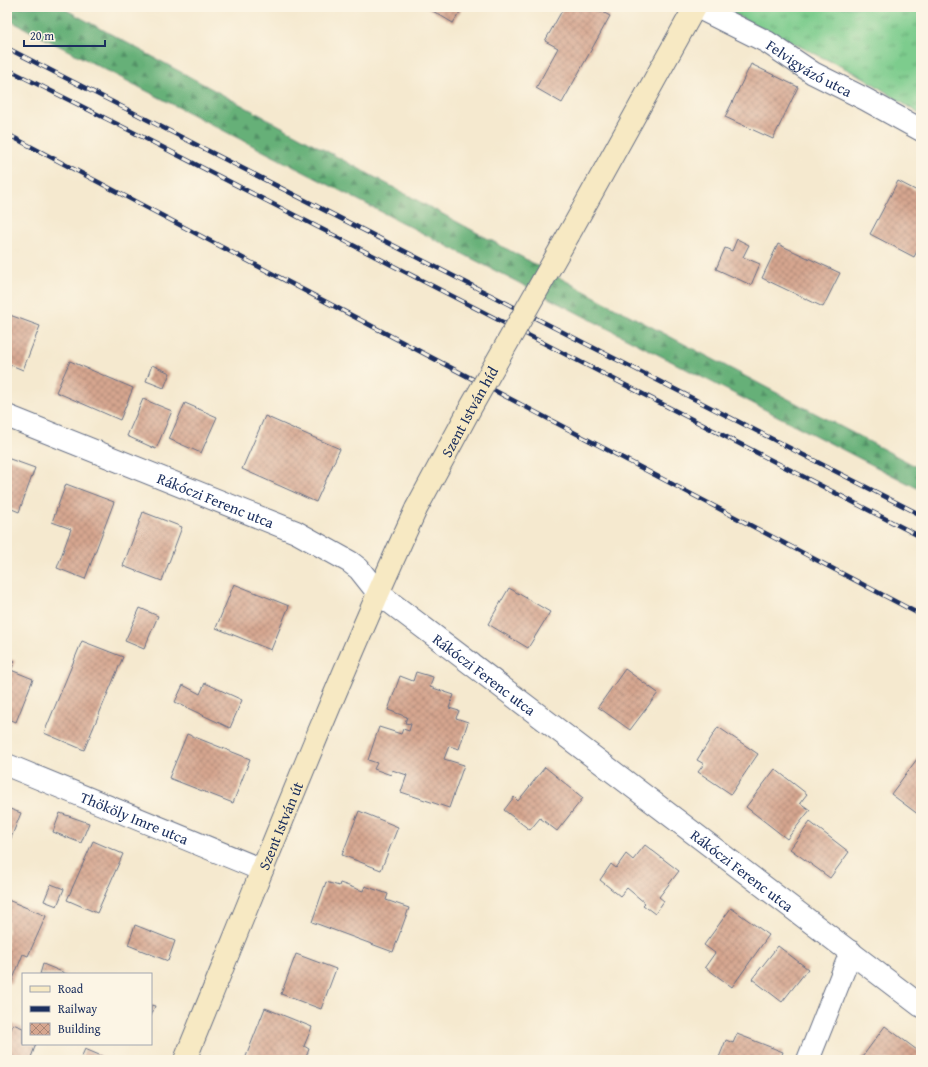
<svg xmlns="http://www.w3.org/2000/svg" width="928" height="1067" viewBox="0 0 928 1067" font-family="'Gentium Book Plus',serif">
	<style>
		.grass { fill: url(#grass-tufts); stroke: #4c7e76 }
		.forest { fill: url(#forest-firs); stroke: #40706b }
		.building { fill: url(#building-cross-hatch) }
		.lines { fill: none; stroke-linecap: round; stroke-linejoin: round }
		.street-casing { stroke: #677086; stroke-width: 24 }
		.secondary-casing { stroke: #677086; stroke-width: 24 }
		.street { stroke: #fff; stroke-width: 22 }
		.secondary { stroke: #f7e9c3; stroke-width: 22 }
		.rail-casing { stroke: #1b2f5e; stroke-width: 4.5 }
		.rail { stroke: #fcf5e5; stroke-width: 3; stroke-dasharray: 9; stroke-linecap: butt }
		.secondary-bridge-casing { stroke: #677086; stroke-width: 24; stroke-linecap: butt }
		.secondary-bridge { stroke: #f7e9c3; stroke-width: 22 }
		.labels { text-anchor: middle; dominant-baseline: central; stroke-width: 3; stroke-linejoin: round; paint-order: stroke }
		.street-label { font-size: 15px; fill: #1b2f5e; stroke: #fcf5e5 }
	</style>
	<defs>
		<pattern id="grass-tufts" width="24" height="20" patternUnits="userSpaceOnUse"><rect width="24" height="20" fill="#7dcc8d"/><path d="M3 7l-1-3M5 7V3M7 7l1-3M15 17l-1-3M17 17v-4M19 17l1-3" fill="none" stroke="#66a676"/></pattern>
		<pattern id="forest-firs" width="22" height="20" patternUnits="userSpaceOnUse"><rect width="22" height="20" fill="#66b078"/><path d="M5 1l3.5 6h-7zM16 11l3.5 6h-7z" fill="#539066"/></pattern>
		<pattern id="building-cross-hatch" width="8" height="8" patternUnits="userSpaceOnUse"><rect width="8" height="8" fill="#d6a68f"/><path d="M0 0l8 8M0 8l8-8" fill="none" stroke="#ad8878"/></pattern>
	</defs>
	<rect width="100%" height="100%" fill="#fcf5e5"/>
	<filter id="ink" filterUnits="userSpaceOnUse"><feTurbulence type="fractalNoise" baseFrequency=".025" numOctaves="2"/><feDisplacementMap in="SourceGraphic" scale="8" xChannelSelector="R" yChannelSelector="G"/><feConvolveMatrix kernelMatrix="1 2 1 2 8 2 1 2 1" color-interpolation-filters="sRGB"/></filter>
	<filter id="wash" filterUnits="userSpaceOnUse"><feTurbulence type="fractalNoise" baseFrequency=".012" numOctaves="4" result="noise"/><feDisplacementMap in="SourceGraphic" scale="16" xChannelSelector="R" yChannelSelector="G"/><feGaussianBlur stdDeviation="0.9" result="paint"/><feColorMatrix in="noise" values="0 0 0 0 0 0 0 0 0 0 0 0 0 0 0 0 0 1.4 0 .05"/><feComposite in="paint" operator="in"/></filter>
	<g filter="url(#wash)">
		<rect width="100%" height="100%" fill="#f5e9cf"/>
		<path class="grass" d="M 719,7 L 921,7 L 921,115 L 863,77 Z"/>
		<path class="forest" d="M 7,7 L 61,7 L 612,306 L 921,469 L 921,490 L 7,19 Z"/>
		<g id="blocks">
			<path class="building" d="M 426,7 L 463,7 L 453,23 Z
				M 564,7 L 593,7 L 610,16 L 562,103 L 536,88 L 558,48 L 545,41 Z
				M 751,64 L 798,87 L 773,139 L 725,117 Z
				M 898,181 L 921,193 L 921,244 L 914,257 L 870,234 Z
				M 737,239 L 749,245 L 743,257 L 760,264 L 751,285 L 716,269 L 725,248 L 732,251 Z
				M 778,244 L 840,273 L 823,307 L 762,278 Z
				M 7,314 L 40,326 L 23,370 L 11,365 L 9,370 L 7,369 Z
				M 70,361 L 133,388 L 120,420 L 56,392 Z
				M 152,365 L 170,373 L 164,388 L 146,381 Z
				M 143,399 L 172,411 L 156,449 L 127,436 Z
				M 185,403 L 217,417 L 201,453 L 169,439 Z
				M 265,416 L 340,449 L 316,502 L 242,469 Z
				M 7,458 L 35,468 L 19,512 L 7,507 Z
				M 66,484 L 114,502 L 85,579 L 57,568 L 71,529 L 52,522 Z
				M 143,512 L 182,527 L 162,581 L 123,566 Z
				M 234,584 L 289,606 L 271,650 L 216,628 Z
				M 509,588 L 550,612 L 528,648 L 488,624 Z
				M 140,608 L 158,616 L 144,649 L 125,641 Z
				M 82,641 L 123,657 L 84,750 L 44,733 Z
				M 7,658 L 15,661 L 11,670 L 33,679 L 16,722 L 7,718 Z
				M 625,669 L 658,693 L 630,730 L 598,707 Z
				M 416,672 L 433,677 L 430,687 L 454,695 L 449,708 L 459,711 L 456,718 L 468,722 L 459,749 L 449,746 L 444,759 L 464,765 L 449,808 L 401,792 L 407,775 L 392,770 L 391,775 L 374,769 L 377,763 L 368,760 L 379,727 L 401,734 L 403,729 L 409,731 L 411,724 L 405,723 L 407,717 L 388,710 L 400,676 L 413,681 Z
				M 205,683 L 242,700 L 230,728 L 175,702 L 183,685 L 200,694 Z
				M 718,727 L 758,754 L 731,794 L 698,772 L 704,764 L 697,760 Z
				M 187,734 L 250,759 L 233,803 L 169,778 Z
				M 920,755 L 921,812 L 919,815 L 891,794 Z
				M 545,767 L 583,798 L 557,831 L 540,818 L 530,830 L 504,810 L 514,797 L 518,801 Z
				M 775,769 L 807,794 L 800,803 L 810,810 L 787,839 L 746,807 Z
				M 7,808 L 21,813 L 7,848 Z
				M 359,811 L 398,827 L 381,870 L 342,855 Z
				M 60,813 L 89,823 L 81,843 L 53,832 Z
				M 810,822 L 849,852 L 830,878 L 790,849 Z
				M 93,841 L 123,854 L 97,913 L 67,900 Z
				M 645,845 L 679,871 L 659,897 L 664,901 L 655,914 L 643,905 L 645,903 L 627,888 L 620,896 L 600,880 L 611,864 L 616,868 L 626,854 L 633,860 Z
				M 326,882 L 339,886 L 340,883 L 363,891 L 365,886 L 388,894 L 386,900 L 409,908 L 393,952 L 312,922 Z
				M 51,884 L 64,889 L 57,906 L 44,901 Z
				M 8,900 L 46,916 L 28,956 L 23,954 L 11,984 L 7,982 Z
				M 731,908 L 769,935 L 732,987 L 705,967 L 715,953 L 704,945 Z
				M 135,925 L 175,941 L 168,961 L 128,945 Z
				M 778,946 L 808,969 L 782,1002 L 752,979 Z
				M 296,954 L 336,969 L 321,1009 L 281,994 Z
				M 43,964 L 67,974 L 40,974 Z
				M 151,1005 L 155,1006 L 151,1016 Z
				M 265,1008 L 312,1027 L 304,1046 L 309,1049 L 305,1060 L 247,1060 L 245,1059 Z
				M 13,1024 L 23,1028 L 23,1044 L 36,1044 L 30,1060 L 7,1060 L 7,1040 Z
				M 885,1026 L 921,1053 L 915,1060 L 860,1060 Z
				M 737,1034 L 783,1052 L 780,1060 L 718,1060 L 726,1040 L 733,1043 Z
				M 85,1049 L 111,1060 L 80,1060 Z"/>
		</g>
	</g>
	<g filter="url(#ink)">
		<use href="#blocks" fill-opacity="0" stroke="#677086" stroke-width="1"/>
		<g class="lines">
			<g class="street-casing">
				<g id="street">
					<path id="s1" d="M 697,7 L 767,42 L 813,73 L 865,99 L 921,130"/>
					<path id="s2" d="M 7,416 L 296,532 L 350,562 L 359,569 L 378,593 L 921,1006"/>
					<path id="s3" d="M 7,765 L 262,870"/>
					<path d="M 808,1060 L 851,952"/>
				</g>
			</g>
			<g class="secondary-casing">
				<g id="secondary">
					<path d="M 569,234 L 695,7"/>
					<path id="s4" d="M 185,1060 C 260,876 333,690 416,509"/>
				</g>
			</g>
			<use href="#street" class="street"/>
			<use href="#secondary" class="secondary"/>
			<g class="rail-casing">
				<path id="rail" d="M 7,48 L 921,515
					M 7,69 L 127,129 L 921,537
					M 7,134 L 921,615"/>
			</g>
			<use href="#rail" class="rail"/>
			<g class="secondary-bridge-casing">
				<g id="secondary-bridge">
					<path id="s5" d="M 416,509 L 471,407 L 569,234"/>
				</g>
			</g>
			<use href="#secondary-bridge" class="secondary-bridge"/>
		</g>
	</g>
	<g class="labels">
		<g class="street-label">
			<text stroke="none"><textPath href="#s1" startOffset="128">Felvigyázó utca</textPath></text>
			<text stroke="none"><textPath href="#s5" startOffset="111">Szent István híd</textPath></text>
			<text stroke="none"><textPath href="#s2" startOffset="225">Rákóczi Ferenc utca</textPath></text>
			<text stroke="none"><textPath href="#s2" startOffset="549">Rákóczi Ferenc utca</textPath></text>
			<text stroke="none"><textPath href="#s3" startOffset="138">Thököly Imre utca</textPath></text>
			<text stroke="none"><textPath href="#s4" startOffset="253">Szent István út</textPath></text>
			<text stroke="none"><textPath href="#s2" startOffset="873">Rákóczi Ferenc utca</textPath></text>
		</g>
	</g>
	<rect width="928" height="1067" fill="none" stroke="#fcf5e5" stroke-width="24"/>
	<rect x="22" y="973" width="130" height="72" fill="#fcf5e5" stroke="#a2a6af"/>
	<rect x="30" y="986" width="20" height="6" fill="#f7e9c3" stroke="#a2a6af"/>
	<text x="58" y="993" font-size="12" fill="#1b2f5e">Road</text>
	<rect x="30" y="1006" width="20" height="6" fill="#1b2f5e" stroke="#a2a6af"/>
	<text x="58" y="1013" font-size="12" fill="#1b2f5e">Railway</text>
	<rect x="30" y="1023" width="20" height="12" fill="url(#building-cross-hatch)" stroke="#a2a6af"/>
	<text x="58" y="1033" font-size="12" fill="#1b2f5e">Building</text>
	<path d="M24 40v6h81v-6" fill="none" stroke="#1b2f5e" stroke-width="2"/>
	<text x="30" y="40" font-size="12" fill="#1b2f5e" stroke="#fcf5e5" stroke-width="3" paint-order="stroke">20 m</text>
</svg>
